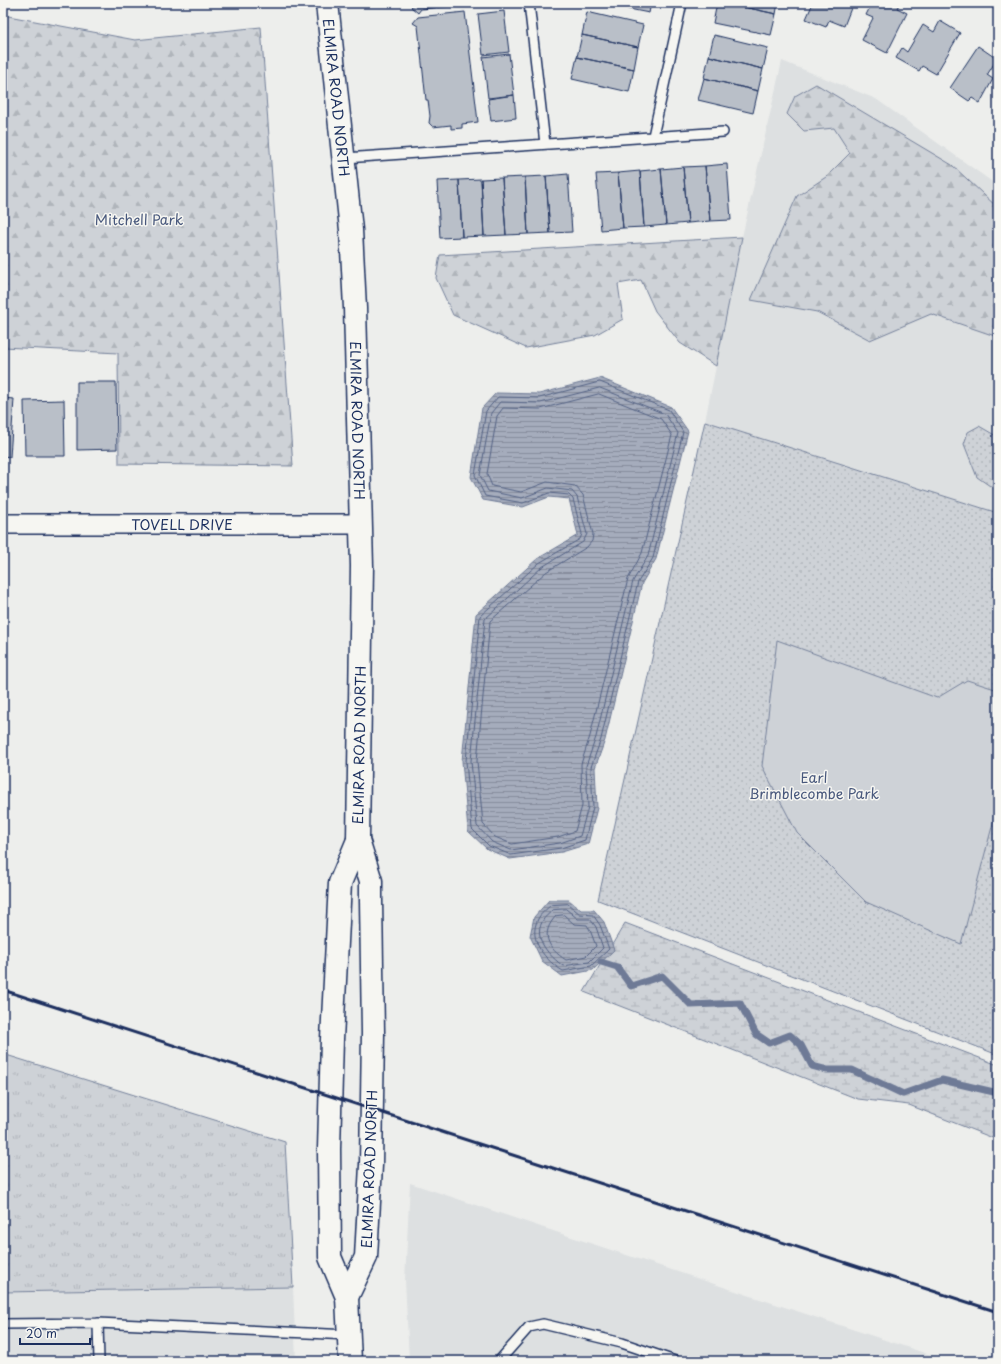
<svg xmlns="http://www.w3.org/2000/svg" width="1001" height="1364" viewBox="0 0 1001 1364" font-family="'Playpen Sans',sans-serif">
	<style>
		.built { fill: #dde0e1 }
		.grass { fill: url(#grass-tufts); stroke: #74809a }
		.forest { fill: url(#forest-firs); stroke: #74809a }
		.wetland { fill: url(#wetland-marsh); stroke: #74809a }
		.park { fill: url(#park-dots); stroke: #74809a }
		.garden { fill: #ced2d7; stroke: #74809a }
		.water { fill: url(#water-rules); stroke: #6e7a96 }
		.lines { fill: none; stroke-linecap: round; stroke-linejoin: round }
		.shore { stroke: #526184; stroke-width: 1 }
		.stream { stroke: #6e7a96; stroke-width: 7 }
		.building { fill: #b9bfc8; stroke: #1b2f5e }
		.service-casing { stroke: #1b2f5e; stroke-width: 12 }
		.minor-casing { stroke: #1b2f5e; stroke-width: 22 }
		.secondary-casing { stroke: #1b2f5e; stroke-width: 25 }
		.service { stroke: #f6f6f2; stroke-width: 9 }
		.minor { stroke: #f6f6f2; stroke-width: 19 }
		.secondary { stroke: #f6f6f2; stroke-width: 22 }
		.rail { stroke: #1b2f5e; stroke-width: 3 }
		.labels { text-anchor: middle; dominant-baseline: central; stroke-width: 3; stroke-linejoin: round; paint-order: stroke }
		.street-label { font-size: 14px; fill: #1b2f5e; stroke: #f6f6f2 }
		.park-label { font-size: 14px; fill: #48587c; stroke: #f6f6f2 }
	</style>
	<defs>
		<pattern id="grass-tufts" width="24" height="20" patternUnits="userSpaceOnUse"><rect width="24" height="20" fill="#ced2d7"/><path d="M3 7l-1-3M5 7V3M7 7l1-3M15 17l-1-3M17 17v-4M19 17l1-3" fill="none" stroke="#b0b5bb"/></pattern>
		<pattern id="forest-firs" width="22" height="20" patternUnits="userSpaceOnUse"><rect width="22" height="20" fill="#ced2d7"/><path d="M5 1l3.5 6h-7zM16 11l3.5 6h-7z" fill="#b0b5bb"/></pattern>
		<pattern id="wetland-marsh" width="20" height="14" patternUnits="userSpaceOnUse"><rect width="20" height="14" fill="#ced2d7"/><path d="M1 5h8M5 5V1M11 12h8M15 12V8" fill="none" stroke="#b0b5bb"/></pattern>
		<pattern id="park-dots" width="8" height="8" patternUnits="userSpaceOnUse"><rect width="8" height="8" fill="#ced2d7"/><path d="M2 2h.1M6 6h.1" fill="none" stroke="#b0b5bb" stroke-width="1.8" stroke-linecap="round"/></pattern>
		<pattern id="water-rules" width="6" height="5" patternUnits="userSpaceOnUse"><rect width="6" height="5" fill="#a5acbc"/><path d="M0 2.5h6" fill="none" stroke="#868c9c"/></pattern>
	</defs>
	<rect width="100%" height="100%" fill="#edeeec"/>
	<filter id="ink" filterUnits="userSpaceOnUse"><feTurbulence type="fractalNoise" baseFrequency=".025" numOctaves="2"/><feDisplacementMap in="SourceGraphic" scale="8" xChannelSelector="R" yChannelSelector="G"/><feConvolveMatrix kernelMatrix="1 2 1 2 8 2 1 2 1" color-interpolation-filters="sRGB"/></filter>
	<g filter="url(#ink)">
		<path class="built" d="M 782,61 L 876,99 L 998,186 L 998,513 L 705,421 L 742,237 Z
			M 410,1183 L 541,1227 L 949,1361 L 409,1361 L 405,1280 Z
			M 293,1287 L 296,1361 L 3,1361 L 3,1292 Z"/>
		<path class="grass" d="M 3,1054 L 285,1142 L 293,1287 L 3,1292 Z"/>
		<path class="forest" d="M 3,15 L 135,40 L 261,27 L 293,466 L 119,464 L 118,353 L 3,347 Z
			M 816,84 L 952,165 L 998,208 L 998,303 L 995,336 L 931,314 L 870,340 L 817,312 L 751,300 L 797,196 L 826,177 L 850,153 L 834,128 L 804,131 L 787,114 L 795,96 Z
			M 742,237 L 716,366 L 680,343 L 655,311 L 641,280 L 618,284 L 623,319 L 595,335 L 526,348 L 453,315 L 436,278 L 440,255 Z"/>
		<path class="wetland" d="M 625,923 L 998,1065 L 998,1140 L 909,1105 L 858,1099 L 584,992 Z"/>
		<path class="park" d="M 705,421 L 998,513 L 998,1055 L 598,900 Z
			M 979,426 L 998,437 L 998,486 L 990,486 L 977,477 L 964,444 L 968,432 Z"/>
		<path class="garden" d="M 777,640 L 937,698 L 967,680 L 998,690 L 998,804 L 961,944 L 866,902 L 797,833 L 762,766 Z"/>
		<path class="water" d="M 600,378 L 671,407 L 688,431 L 656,559 L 642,583 L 605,740 L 595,768 L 597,808 L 588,844 L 562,852 L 510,859 L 487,849 L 468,831 L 462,761 L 476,614 L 537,559 L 578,535 L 569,499 L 549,497 L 523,507 L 483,500 L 471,477 L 482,408 L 496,393 L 539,394 Z
			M 549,900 L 569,900 L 581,910 L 594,910 L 604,922 L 614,950 L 593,970 L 562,976 L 542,961 L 530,936 L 534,917 Z"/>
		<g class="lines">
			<path class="shore" d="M 600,382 L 669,410 L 683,432 L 653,558 L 638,582 L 601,739 L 591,767 L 593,807 L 585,840 L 561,848 L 511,855 L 489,846 L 472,829 L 466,761 L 480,616 L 539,563 L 580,539 L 582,534 L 573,499 L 569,495 L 549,493 L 523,503 L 485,496 L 475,475 L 486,411 L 498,397 L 539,398 Z
				M 600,388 L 665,414 L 678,433 L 648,556 L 633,581 L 596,737 L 586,766 L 588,807 L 580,836 L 560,843 L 511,850 L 492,842 L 477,826 L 471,761 L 485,619 L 542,567 L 583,542 L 587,534 L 577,497 L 572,491 L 548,488 L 522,498 L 488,491 L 480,475 L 491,413 L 500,402 L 540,403 Z
				M 599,394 L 661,419 L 672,435 L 642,553 L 628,579 L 590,736 L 581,764 L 582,806 L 575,831 L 558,837 L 512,844 L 495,837 L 483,824 L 477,761 L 490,621 L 546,572 L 587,547 L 592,541 L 593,534 L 583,495 L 575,486 L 547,482 L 521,492 L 492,486 L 487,474 L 497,416 L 503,408 L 540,409 Z
				M 568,904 L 580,914 L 593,915 L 600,925 L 609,949 L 591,966 L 563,971 C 546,961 527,940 538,919 C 540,914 547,909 551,905 Z
				M 566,909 L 578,919 L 590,919 L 596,927 L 603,948 L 589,962 L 563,966 C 550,956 533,940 542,922 C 544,917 550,913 553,910 Z
				M 564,915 L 574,924 L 587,925 L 590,930 L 596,946 L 586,956 L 566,960 C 547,948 540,933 556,916 Z"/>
			<path class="stream" d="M 601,962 L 617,967 L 631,986 L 662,976 L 691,1005 L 740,1003 L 756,1034 L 769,1043 L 790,1035 L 801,1045 L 812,1066 L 827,1070 L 852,1070 L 903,1094 L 942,1080 L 998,1093"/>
		</g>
		<path class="building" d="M 415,3 L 464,3 L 464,5 L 421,9 L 418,13 L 411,7 Z
			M 599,3 L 651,3 L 649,13 Z
			M 717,3 L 726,3 L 776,14 L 771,35 L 713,23 Z
			M 726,3 L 778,3 L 776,14 Z
			M 813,3 L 853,3 L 844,26 L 829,20 L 826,27 L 806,19 Z
			M 872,3 L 900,3 L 897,8 L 907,13 L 887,53 L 862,40 L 873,18 L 866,15 Z
			M 504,11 L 509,52 L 483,55 L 478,14 Z
			M 465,12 L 478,122 L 462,124 L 462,128 L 451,129 L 451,125 L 433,127 L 429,123 L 430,116 L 428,100 L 426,100 L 418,26 L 413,23 L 418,17 Z
			M 587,12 L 643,25 L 638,47 L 582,35 Z
			M 940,21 L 960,33 L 936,74 L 922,66 L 919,71 L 896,58 L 902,48 L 907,52 L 923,25 L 934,32 Z
			M 582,35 L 638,47 L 634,69 L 577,57 Z
			M 714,35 L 768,48 L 763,69 L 709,56 Z
			M 978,46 L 997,59 L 987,75 L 993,79 L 980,103 L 972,98 L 969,101 L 950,88 Z
			M 509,54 L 514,95 L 488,98 L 483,57 Z
			M 709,56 L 763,69 L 758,91 L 704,78 Z
			M 577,57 L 634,69 L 629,92 L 572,79 Z
			M 704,78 L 758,91 L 753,113 L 698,100 Z
			M 514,95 L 516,118 L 491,121 L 488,99 Z
			M 727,164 L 731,220 L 710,221 L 705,166 Z
			M 705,166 L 710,221 L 688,223 L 683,167 Z
			M 683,167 L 688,223 L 666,225 L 661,169 Z
			M 661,169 L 666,225 L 644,227 L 640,171 Z
			M 640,171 L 644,227 L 623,228 L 618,173 Z
			M 618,173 L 623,228 L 601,230 L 596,174 Z
			M 568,174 L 572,232 L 550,233 L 546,176 Z
			M 546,176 L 550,233 L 528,234 L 525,177 Z
			M 525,177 L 528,234 L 506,235 L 502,178 Z
			M 502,178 L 506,235 L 484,236 L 481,179 Z
			M 481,179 L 484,236 L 462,237 L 459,180 Z
			M 459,180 L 462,237 L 440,238 L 437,181 Z
			M 77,382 L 116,382 L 117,449 L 77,450 Z
			M 3,398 L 14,399 L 10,457 L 3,456 Z
			M 64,400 L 65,456 L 25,456 L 24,401 Z"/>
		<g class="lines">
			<g class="service-casing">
				<path id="service" d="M 529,3 L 545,144
					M 653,136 L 682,3
					M 345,158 L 723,132
					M 3,1324 L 98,1323
					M 99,1361 L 98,1323 L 349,1335
					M 499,1361 L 529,1327 L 543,1324 L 622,1343 L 675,1361"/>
			</g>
			<g class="minor-casing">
				<g id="minor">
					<path id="s1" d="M 3,524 L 361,524"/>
				</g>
			</g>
			<g class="secondary-casing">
				<g id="secondary">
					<path id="s2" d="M 327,3 L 351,230 L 355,308 L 362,566 L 358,840 L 371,881 L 371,900 L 373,1033 L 371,1165 L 366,1257 L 347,1297"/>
					<path d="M 350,1361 L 347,1297 L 330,1257 L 329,1149 L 332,1039 L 340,883 L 358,840"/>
				</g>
			</g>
			<use href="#service" class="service"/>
			<use href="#minor" class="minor"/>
			<use href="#secondary" class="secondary"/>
			<path class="rail" d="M 3,990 L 998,1312"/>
		</g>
	</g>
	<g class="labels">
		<g class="street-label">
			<text stroke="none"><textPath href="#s2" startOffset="95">ELMIRA ROAD NORTH</textPath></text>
			<text stroke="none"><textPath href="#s2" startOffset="419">ELMIRA ROAD NORTH</textPath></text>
			<text stroke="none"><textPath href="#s1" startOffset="179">TOVELL DRIVE</textPath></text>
			<text transform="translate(359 745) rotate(-89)">ELMIRA ROAD NORTH</text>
			<text transform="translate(369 1169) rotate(-88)">ELMIRA ROAD NORTH</text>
		</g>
		<g class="park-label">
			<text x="139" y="219">Mitchell Park</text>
			<text x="814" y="777">Earl<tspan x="814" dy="16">Brimblecombe Park</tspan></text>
		</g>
	</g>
	<rect width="1001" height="1364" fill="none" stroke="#f6f6f2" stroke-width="16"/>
	<rect x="8" y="8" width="985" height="1348" fill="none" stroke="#1b2f5e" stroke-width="1.5" filter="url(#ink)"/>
	<path d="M20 1338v6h70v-6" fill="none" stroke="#1b2f5e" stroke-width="2"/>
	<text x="26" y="1338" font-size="12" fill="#1b2f5e" stroke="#f6f6f2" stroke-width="3" paint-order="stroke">20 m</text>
</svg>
